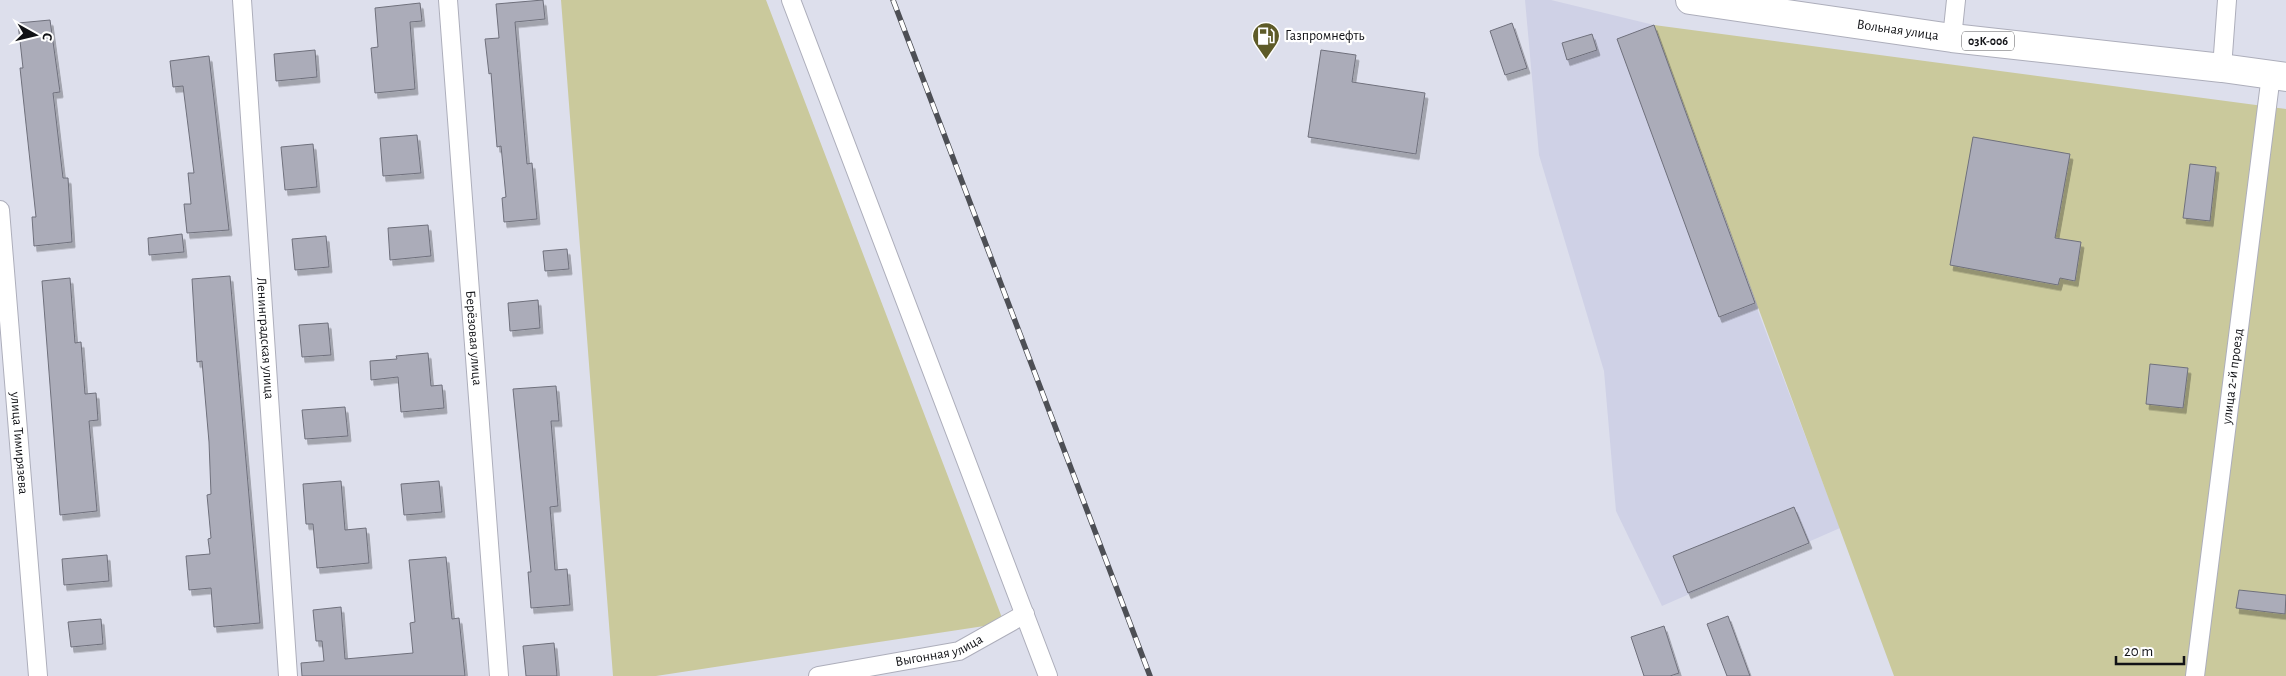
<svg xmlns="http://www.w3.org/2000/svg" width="2286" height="676" viewBox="0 0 2286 676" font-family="'Alegreya Sans',sans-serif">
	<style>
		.built { fill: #cfd1e6 }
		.green { fill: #cac99c }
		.building { fill: #abacb9; stroke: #6f707c; filter: url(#shadow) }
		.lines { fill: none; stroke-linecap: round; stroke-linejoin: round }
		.minor-casing { stroke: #adaebb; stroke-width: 20 }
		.primary-casing { stroke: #adaebb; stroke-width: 30 }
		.minor { stroke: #fff; stroke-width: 18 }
		.primary { stroke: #fff; stroke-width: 28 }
		.rail-casing { stroke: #4d4f55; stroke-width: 5.5 }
		.rail { stroke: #fff; stroke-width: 4; stroke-dasharray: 11; stroke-linecap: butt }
		.labels { text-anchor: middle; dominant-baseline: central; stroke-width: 4.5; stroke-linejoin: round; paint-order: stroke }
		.shield { fill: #fff; stroke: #58595c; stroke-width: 1 }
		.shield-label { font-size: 12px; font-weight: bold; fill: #111216 }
		.street-label { font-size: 14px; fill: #111216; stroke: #fff }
		.poi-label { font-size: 14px; fill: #111216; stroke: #fff; text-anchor: start }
	</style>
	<defs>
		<filter id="shadow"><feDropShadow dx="3" dy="5.5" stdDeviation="0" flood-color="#0004"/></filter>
	</defs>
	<rect width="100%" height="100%" fill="#dddfec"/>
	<path class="built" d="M 1525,0 L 1551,0 L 1654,25 L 1755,303 L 1840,528 L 1662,606 L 1616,511 L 1604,371 L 1539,155 Z"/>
	<path class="green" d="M 561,0 L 766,0 L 1004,623 L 656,676 L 613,676 Z
		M 1654,25 L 2286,109 L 2286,676 L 1894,676 Z"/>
	<path class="building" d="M 543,0 L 545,19 L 515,22 L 527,164 L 532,163 L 537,219 L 504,222 L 502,198 L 506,197 L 501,146 L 497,147 L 491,73 L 489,74 L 485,39 L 499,38 L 496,4 Z
		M 420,3 L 422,21 L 410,22 L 415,89 L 375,93 L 371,48 L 378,47 L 375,8 Z
		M 50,20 L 60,92 L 53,93 L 63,178 L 68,178 L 72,242 L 34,246 L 32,217 L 36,217 L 20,68 L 23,68 L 18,23 Z
		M 1512,23 L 1527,68 L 1505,75 L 1490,31 Z
		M 1654,25 L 1755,303 L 1719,317 L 1617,39 Z
		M 1592,34 L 1597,50 L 1567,60 L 1562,43 Z
		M 315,50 L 317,77 L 276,81 L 274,54 Z
		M 1321,50 L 1356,55 L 1352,82 L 1425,93 L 1416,154 L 1308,137 Z
		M 209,56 L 229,230 L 187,233 L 184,204 L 191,204 L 188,173 L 194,173 L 183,86 L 173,87 L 170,61 Z
		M 417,135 L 421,173 L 383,176 L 380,138 Z
		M 1973,137 L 2070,154 L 2055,238 L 2081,242 L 2075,281 L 2060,278 L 2058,285 L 1950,265 Z
		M 313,144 L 317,187 L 285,190 L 281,147 Z
		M 2190,164 L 2216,167 L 2210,221 L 2183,218 Z
		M 428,225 L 431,256 L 390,260 L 388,228 Z
		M 182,234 L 184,252 L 149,255 L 148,238 Z
		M 326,236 L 329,267 L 295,270 L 292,239 Z
		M 567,249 L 569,269 L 545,271 L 543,251 Z
		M 230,276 L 260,623 L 214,627 L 211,588 L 189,590 L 186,556 L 210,554 L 208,539 L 211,538 L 207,495 L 211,494 L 209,442 L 202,361 L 197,362 L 192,279 Z
		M 70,278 L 75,343 L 81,342 L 85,394 L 96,393 L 98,420 L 89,421 L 97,511 L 60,515 L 42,281 Z
		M 538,300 L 540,328 L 510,331 L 508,303 Z
		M 328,323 L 331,355 L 302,357 L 299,325 Z
		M 428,353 L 431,386 L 442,385 L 444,408 L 401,412 L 398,377 L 371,380 L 370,361 L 397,359 L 396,356 Z
		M 2150,364 L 2188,368 L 2183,408 L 2146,404 Z
		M 556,386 L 559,421 L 551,421 L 558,506 L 550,507 L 555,570 L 567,569 L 570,605 L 531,608 L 528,572 L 531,572 L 513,389 Z
		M 345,407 L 348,436 L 305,439 L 302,410 Z
		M 341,481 L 345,530 L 366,528 L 369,563 L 317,568 L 313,524 L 306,524 L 303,484 Z
		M 439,481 L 442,512 L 404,515 L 401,484 Z
		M 1794,507 L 1809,543 L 1688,593 L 1673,556 Z
		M 107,555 L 109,581 L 64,585 L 62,559 Z
		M 446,557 L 452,619 L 459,618 L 465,676 L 302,676 L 301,663 L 324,661 L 322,641 L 316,641 L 313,610 L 341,607 L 345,659 L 413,653 L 410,623 L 415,622 L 409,560 Z
		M 2239,590 L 2286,595 L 2285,614 L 2236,608 Z
		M 1728,616 L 1750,676 L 1727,676 L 1707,624 Z
		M 101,619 L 103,644 L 71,647 L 68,622 Z
		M 1664,626 L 1679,673 L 1670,676 L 1644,676 L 1631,637 Z
		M 554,643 L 557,676 L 526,676 L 523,646 Z"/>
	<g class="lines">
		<g class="minor-casing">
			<g id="minor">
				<path id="s1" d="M 242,0 L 288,676"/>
				<path id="s2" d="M 448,0 L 499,676"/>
				<path d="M 791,0 L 1048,676"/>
				<path d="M 1952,38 L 1956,0"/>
				<path d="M 2222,68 L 2227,0"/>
				<path id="s3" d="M 0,210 L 38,676"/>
				<path id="s4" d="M 818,676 L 959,651 L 1025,614"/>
				<path id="s5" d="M 2195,676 L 2271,75"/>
			</g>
		</g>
		<g class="primary-casing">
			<g id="primary">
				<path id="s6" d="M 1690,0 L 1952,38 L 2222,68 L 2286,77"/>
			</g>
		</g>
		<use href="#minor" class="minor"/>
		<use href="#primary" class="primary"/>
		<g class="rail-casing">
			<path id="rail" d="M 893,0 L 1150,676"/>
		</g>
		<use href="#rail" class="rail"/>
	</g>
	<defs>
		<g id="fuel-pin" transform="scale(1.4375)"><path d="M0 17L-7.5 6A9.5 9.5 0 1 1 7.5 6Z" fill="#5e5b28" stroke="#fff"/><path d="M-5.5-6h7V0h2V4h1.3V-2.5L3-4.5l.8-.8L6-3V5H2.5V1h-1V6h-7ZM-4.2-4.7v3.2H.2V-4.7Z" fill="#fff"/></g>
	</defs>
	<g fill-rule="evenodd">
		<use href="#fuel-pin" x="1266" y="36"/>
	</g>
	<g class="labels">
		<rect class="shield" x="1962" y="31.5" width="52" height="19" rx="4"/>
		<g class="shield-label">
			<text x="1988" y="41">03К-006</text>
		</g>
		<g class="street-label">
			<text stroke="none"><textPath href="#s6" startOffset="210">Вольная улица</textPath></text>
			<text stroke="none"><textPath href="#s1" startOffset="339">Ленинградская улица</textPath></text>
			<text stroke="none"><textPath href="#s2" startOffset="339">Берёзовая улица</textPath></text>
			<text stroke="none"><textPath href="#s5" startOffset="302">улица 2-й проезд</textPath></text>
			<text stroke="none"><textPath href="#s3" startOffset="234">улица Тимирязева</textPath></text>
			<text stroke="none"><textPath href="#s4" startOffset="124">Выгонная улица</textPath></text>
		</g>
		<g class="poi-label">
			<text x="1285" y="36">Газпромнефть</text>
		</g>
	</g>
	<g transform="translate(35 35) rotate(98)" stroke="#ffffff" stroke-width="4" paint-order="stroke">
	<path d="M0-4L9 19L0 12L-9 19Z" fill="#111216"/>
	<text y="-8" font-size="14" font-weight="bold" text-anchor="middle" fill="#111216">С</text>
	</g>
	<path d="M2116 656v8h68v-8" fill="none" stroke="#111216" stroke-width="2.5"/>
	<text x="2124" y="656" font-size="15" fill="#111216" stroke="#ffffff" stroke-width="4" paint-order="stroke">20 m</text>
</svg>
